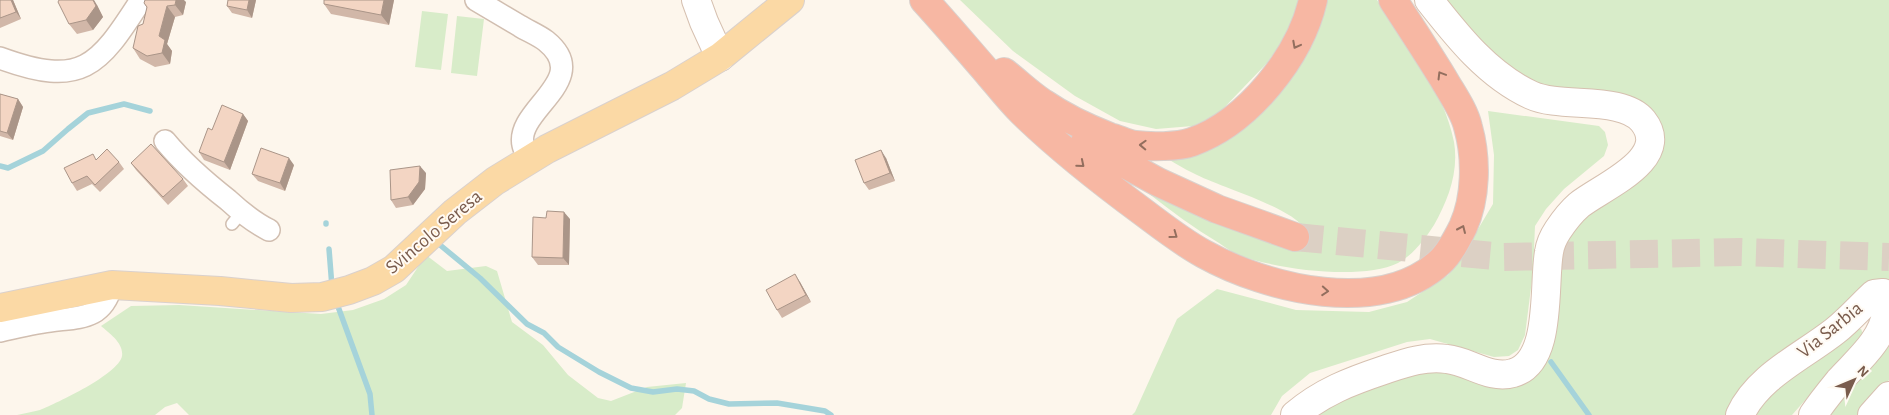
<svg xmlns="http://www.w3.org/2000/svg" width="1889" height="415" viewBox="0 0 1889 415" font-family="'Alegreya Sans',sans-serif">
	<style>
		.green { fill: #d8ecc9 }
		.lines { fill: none; stroke-linecap: round; stroke-linejoin: round }
		.stream { stroke: #a5d3da; stroke-width: 5.5 }
		.highway-tunnel { stroke: #dcd0c4; stroke-width: 28; stroke-dasharray: 28 14; stroke-linecap: butt }
		.lane-casing { stroke: #d1beb0; stroke-width: 14 }
		.street-casing { stroke: #d1beb0; stroke-width: 24 }
		.secondary-casing { stroke: #d6c0b0; stroke-width: 30 }
		.primary-casing { stroke: #dad1cd; stroke-width: 30 }
		.highway-casing { stroke: #dad1cd; stroke-width: 30 }
		.lane { stroke: #fff; stroke-width: 11 }
		.street { stroke: #fff; stroke-width: 21 }
		.secondary { stroke: #fff; stroke-width: 28 }
		.primary { stroke: #fbd9a5; stroke-width: 28 }
		.highway { stroke: #f7b7a3; stroke-width: 28 }
		.wall { fill: #d1b7a8 }
		.shaded-wall { fill: #aa9588 }
		.building { fill: #f3d5c3; stroke: #aa9588 }
		.oneway { stroke: #936e5e }
		.labels { text-anchor: middle; dominant-baseline: central; stroke-width: 4; stroke-linejoin: round; paint-order: stroke }
		.street-label { font-size: 20px; fill: #7a5c4d; stroke: #fffaf3 }
	</style>
	<rect width="100%" height="100%" fill="#fdf6ec"/>
	<path class="green" d="M 960,0 L 1299,0 L 1288,33 L 1267,63 L 1218,114 L 1193,126 L 1156,129 L 1120,121 L 1075,96 L 1013,51 Z
		M 1321,0 L 1377,0 C 1406,44 1444,90 1454,142 C 1459,172 1448,200 1434,225 C 1425,239 1413,255 1398,263 C 1361,281 1276,269 1238,255 C 1232,252 1225,247 1219,243 C 1194,228 1171,211 1148,193 L 1178,207 L 1280,245 L 1305,229 C 1291,207 1223,188 1197,175 C 1182,168 1168,159 1153,150 L 1207,145 Z
		M 1445,0 L 1889,0 L 1889,284 L 1832,318 L 1752,374 L 1732,400 L 1726,415 L 1315,415 L 1361,389 L 1423,370 L 1529,377 L 1562,258 L 1566,237 L 1576,222 L 1647,168 L 1641,104 L 1622,94 L 1558,91 L 1519,76 L 1502,62 L 1474,34 Z
		M 422,11 L 448,14 L 441,70 L 415,67 Z
		M 457,16 L 484,19 L 477,76 L 451,73 Z
		M 1488,111 L 1599,126 L 1605,132 L 1608,145 L 1604,156 L 1564,189 L 1546,209 L 1535,226 L 1533,272 L 1525,335 L 1518,350 L 1509,356 L 1494,357 L 1430,339 L 1407,342 L 1310,373 L 1282,396 L 1271,415 L 1132,415 L 1135,412 L 1177,319 L 1217,289 L 1296,310 L 1369,312 L 1407,302 L 1448,275 L 1456,266 L 1493,204 L 1494,155 Z
		M 426,255 L 447,271 L 486,266 L 497,271 L 512,322 L 543,345 L 568,375 L 598,398 L 611,401 L 647,387 L 686,383 L 682,408 L 675,415 L 189,415 L 177,403 L 165,407 L 155,415 L 17,415 C 25,413 33,412 40,410 C 57,403 119,374 122,356 C 124,343 109,333 101,326 L 131,306 L 179,305 L 321,314 L 353,310 L 384,299 L 406,285 Z
		M 1856,328 L 1861,329 L 1863,334 L 1861,342 L 1822,381 L 1792,415 L 1754,415 L 1759,400 Z
		M 1889,342 L 1889,380 L 1857,415 L 1827,415 Z"/>
	<g class="lines">
		<path class="stream" d="M 0,166 L 8,168 L 43,151 L 68,129 L 88,113 L 124,104 L 150,111
			M 326,223 L 326,224
			M 434,240 L 480,278 L 527,324 L 544,333 L 558,347 L 599,372 L 631,388 L 653,392 L 677,389 L 694,391 L 709,399 L 729,404 L 777,403 L 825,411 L 831,415
			M 329,249 L 332,287
			M 336,301 L 370,394 L 372,415
			M 1551,362 L 1589,415"/>
		<path class="highway-tunnel" d="M 1295,237 L 1504,257 L 1740,252 L 1889,257"/>
		<g class="lane-casing">
			<path id="lane" d="M 232,224 L 237,218 L 239,210"/>
		</g>
		<g class="street-casing">
			<path id="street" d="M 476,0 C 491,9 505,17 520,26 C 528,31 538,35 546,41 C 594,80 515,109 523,145 C 524,150 527,155 529,159
				M 0,58 C 82,88 98,67 141,0
				M 165,141 C 184,164 205,182 228,200 C 241,212 253,222 269,230
				M 0,331 C 17,327 33,323 50,321 C 81,317 102,320 112,285"/>
		</g>
		<g class="secondary-casing">
			<path id="secondary" d="M 696,0 L 704,22 L 720,57
				M 1295,415 C 1322,392 1351,381 1384,370 C 1405,363 1424,356 1447,359 C 1469,361 1490,380 1513,373 C 1553,362 1543,284 1549,252 C 1550,245 1554,236 1558,230 C 1564,221 1571,212 1579,205 C 1601,187 1673,159 1643,121 C 1622,95 1561,109 1531,95 C 1488,75 1458,37 1429,0
				M 1740,415 C 1758,376 1802,357 1835,331 C 1849,320 1861,306 1874,294 L 1883,293 C 1888,298 1888,304 1887,311 C 1882,341 1859,359 1839,381 C 1830,392 1821,403 1813,415
				M 1872,415 L 1889,396"/>
		</g>
		<g class="primary-casing">
			<path id="primary" d="M 0,308 L 112,285 L 220,291 L 291,298 L 322,297 L 349,290 L 373,281 L 394,269 L 455,212 L 495,181 L 547,149 L 672,86 L 720,57 L 790,0"/>
		</g>
		<g class="highway-casing">
			<path id="highway" d="M 924,0 C 946,24 967,49 988,73 C 999,86 1010,100 1022,112 C 1059,148 1101,181 1143,212 C 1163,227 1182,242 1204,254 C 1267,289 1381,317 1440,262 C 1450,253 1457,239 1463,227 C 1476,198 1477,159 1468,127 C 1464,110 1452,94 1443,78 C 1427,52 1410,26 1393,0
				M 1004,72 C 1017,82 1029,94 1043,103 C 1062,116 1089,129 1110,137 C 1118,139 1127,144 1135,145 C 1150,147 1178,147 1192,142 C 1248,122 1300,57 1313,0
				M 1085,142 L 1158,182 L 1217,209 L 1295,237"/>
		</g>
		<use href="#lane" class="lane"/>
		<use href="#street" class="street"/>
		<use href="#secondary" class="secondary"/>
		<use href="#primary" class="primary"/>
		<use href="#highway" class="highway"/>
	</g>
	<path class="wall" d="M 0,0 L 13,0 L 21,19 L 0,28 Z
		M 256,0 L 252,18 L 232,13 L 227,6 Z
		M 394,0 L 389,25 L 331,14 L 324,4 Z
		M 186,2 L 183,15 L 175,17 L 167,44 L 172,51 L 170,64 L 155,67 L 140,59 L 133,48 L 143,24 L 147,8 L 144,3 Z
		M 97,5 L 103,17 L 93,30 L 77,34 L 69,24 Z
		M 0,94 L 18,99 L 23,107 L 13,140 L 0,136 Z
		M 243,114 L 248,121 L 230,170 L 204,160 L 199,152 L 212,130 Z
		M 886,158 L 895,181 L 869,190 L 864,183 Z
		M 96,159 L 119,162 L 124,169 L 100,192 L 92,184 L 77,191 L 72,183 Z
		M 131,163 L 183,179 L 188,186 L 168,205 L 136,170 Z
		M 294,165 L 285,191 L 258,181 L 252,174 Z
		M 426,173 L 425,189 L 413,205 L 396,208 L 391,200 Z
		M 570,219 L 569,265 L 538,265 L 532,257 Z
		M 800,282 L 811,302 L 782,318 L 777,310 Z"/>
	<path class="shaded-wall" d="M 11,0 L 13,0 L 21,19 L 16,12 Z
		M 93,0 L 94,0 L 97,5 L 103,17 L 93,30 L 86,20 Z
		M 176,0 L 184,0 L 186,2 L 183,15 L 175,5 Z
		M 249,0 L 256,0 L 252,18 L 247,10 Z
		M 384,0 L 394,0 L 389,25 L 381,15 Z
		M 167,6 L 175,17 L 167,44 L 172,51 L 170,64 L 162,53 L 159,36 Z
		M 18,99 L 23,107 L 13,140 L 7,133 Z
		M 243,114 L 248,121 L 230,170 L 224,162 Z
		M 881,150 L 886,158 L 895,181 L 890,173 Z
		M 289,158 L 294,165 L 285,191 L 280,183 Z
		M 420,166 L 426,173 L 425,189 L 413,205 L 408,197 Z
		M 564,212 L 570,219 L 569,265 L 563,258 Z
		M 795,274 L 800,282 L 811,302 L 806,295 Z"/>
	<path class="building" d="M 0,0 L 11,0 L 16,12 L 0,18 Z
		M 59,0 L 93,0 L 96,6 L 86,20 L 69,24 L 58,2 Z
		M 145,0 L 176,0 L 175,5 L 167,6 L 159,36 L 165,40 L 162,53 L 147,56 L 133,48 L 138,26 L 143,24 L 147,7 L 144,3 Z
		M 228,0 L 249,0 L 247,10 L 227,6 Z
		M 324,0 L 384,0 L 381,15 L 324,4 Z
		M 0,94 L 18,99 L 7,133 L 0,131 Z
		M 222,105 L 243,114 L 224,162 L 199,152 L 208,128 L 212,130 Z
		M 151,144 L 183,179 L 163,197 L 131,163 Z
		M 261,148 L 289,158 L 280,183 L 252,174 Z
		M 107,149 L 119,162 L 95,185 L 87,176 L 72,183 L 64,168 L 93,154 L 96,160 Z
		M 881,150 L 890,173 L 864,183 L 855,160 Z
		M 420,166 L 419,182 L 408,197 L 391,200 L 390,170 Z
		M 547,211 L 564,212 L 563,258 L 532,257 L 533,217 L 546,218 Z
		M 795,274 L 806,295 L 777,310 L 766,290 Z"/>
	<defs><path id="oneway-chevron" d="M-2-3.5L2.5 0L-2 3.5" fill="none" stroke-width="1.6" stroke-linecap="round" stroke-linejoin="round" transform="scale(1.25)"/></defs>
	<g class="oneway">
		<use href="#oneway-chevron" transform="translate(1296 45) rotate(118)"/>
		<use href="#oneway-chevron" transform="translate(1441 75) rotate(-121)"/>
		<use href="#oneway-chevron" transform="translate(1143 145) rotate(-178)"/>
		<use href="#oneway-chevron" transform="translate(1081 164) rotate(40)"/>
		<use href="#oneway-chevron" transform="translate(1462 229) rotate(-66)"/>
		<use href="#oneway-chevron" transform="translate(1174 235) rotate(36)"/>
		<use href="#oneway-chevron" transform="translate(1325 291) rotate(4)"/>
	</g>
	<g class="labels">
		<g class="street-label">
			<text transform="translate(434 232) rotate(-40)">Svincolo Seresa</text>
			<text transform="translate(1830 330) rotate(-39)">Via Sarbia</text>
		</g>
	</g>
	<g transform="translate(1854 380) rotate(46)" stroke="#fffaf3" stroke-width="4" paint-order="stroke">
	<path d="M0-4L9 19L0 12L-9 19Z" fill="#7a5c4d"/>
	<text y="-8" font-size="14" font-weight="bold" text-anchor="middle" fill="#7a5c4d">N</text>
	</g>
</svg>
